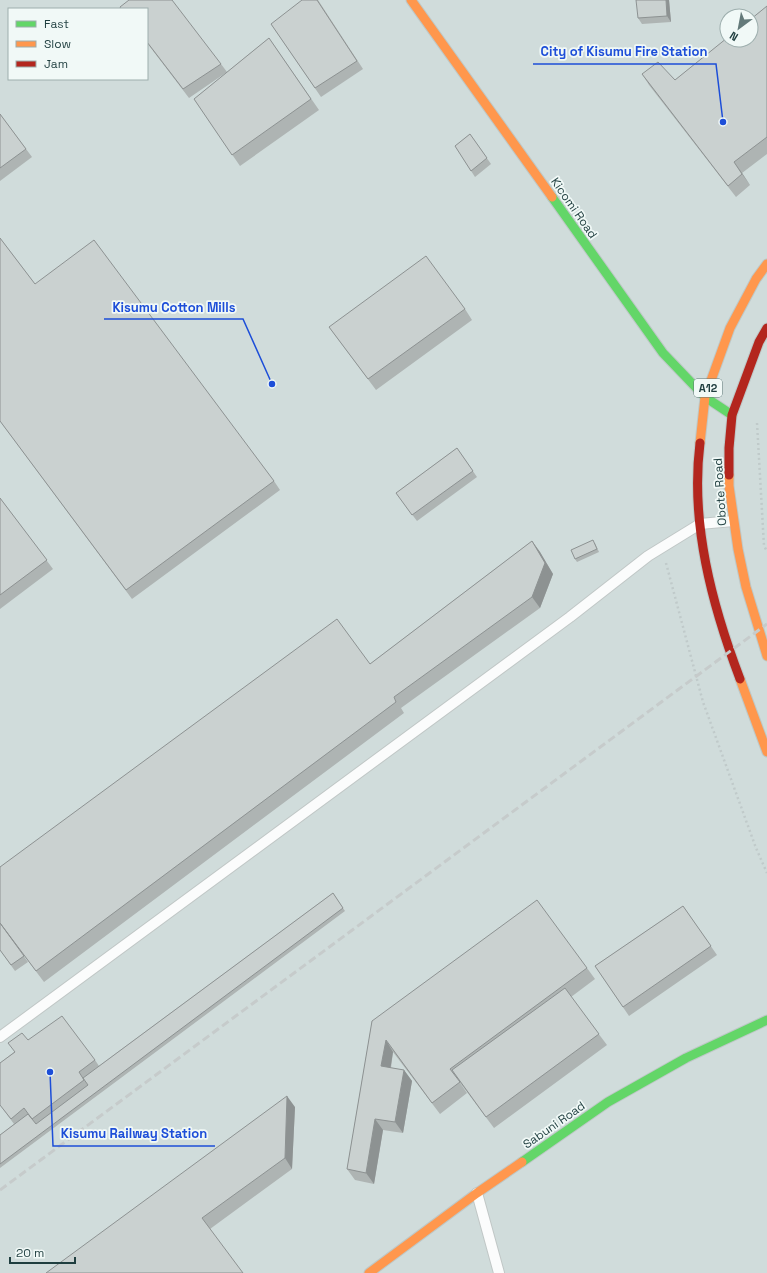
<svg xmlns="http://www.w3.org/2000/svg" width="767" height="1273" viewBox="0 0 767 1273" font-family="'Space Grotesk',sans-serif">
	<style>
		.built { fill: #d0dcdb; fill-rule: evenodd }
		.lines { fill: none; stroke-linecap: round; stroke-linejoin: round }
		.lane-casing { stroke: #c0c7c6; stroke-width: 12 }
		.fast-casing { stroke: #bec8c7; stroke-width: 11 }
		.slow-casing { stroke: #bec8c7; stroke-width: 11 }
		.jam-casing { stroke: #bec8c7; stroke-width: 11 }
		.path { stroke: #c0caca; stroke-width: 2.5; stroke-dasharray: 2 3; stroke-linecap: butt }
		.lane { stroke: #fbfcfc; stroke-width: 10 }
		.fast { stroke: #63d668; stroke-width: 9 }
		.slow { stroke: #ff974d; stroke-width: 9 }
		.jam { stroke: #b3261e; stroke-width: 9 }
		.rail { stroke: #c6cbcb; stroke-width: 3; stroke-dasharray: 8 4; stroke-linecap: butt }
		.wall { fill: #aeb4b3 }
		.shaded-wall { fill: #8d9292 }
		.building { fill: #cad1d0; stroke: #8d9292 }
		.labels { text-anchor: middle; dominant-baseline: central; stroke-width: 3.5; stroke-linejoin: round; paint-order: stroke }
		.shield { fill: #f1f9f7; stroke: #5e7676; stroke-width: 1 }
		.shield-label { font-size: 11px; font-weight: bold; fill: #1f3e3f }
		.street-label { font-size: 12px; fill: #1f3e3f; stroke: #f1f9f7 }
		.leader { fill: none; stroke: #1d4ed8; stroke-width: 1.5 }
		.callout-dot { fill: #1d4ed8; stroke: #f1f9f7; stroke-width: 1.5 }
		.callout-label { font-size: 13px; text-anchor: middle; font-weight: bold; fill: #1d4ed8; stroke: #f1f9f7; stroke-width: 3.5; stroke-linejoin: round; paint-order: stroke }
	</style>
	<rect width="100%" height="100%" fill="#e3eae9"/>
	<path class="built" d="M 0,0 L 767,0 L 767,1273 L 0,1273 ZM 9,9 L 147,9 L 147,79 L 9,79 ZM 727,16 L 751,16 L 751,40 L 727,40 Z"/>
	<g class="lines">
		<g class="lane-casing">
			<path id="lane" d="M 0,1037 L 570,617 L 648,556 L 700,524 L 733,521
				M 477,1193 L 499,1273"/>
		</g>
		<g class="fast-casing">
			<path id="fast" d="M 552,197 L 663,353 L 705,397 L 732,415
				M 522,1162 L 608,1102 L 686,1058 L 767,1020"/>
		</g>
		<g class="slow-casing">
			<path id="slow" d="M 411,0 L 552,197
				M 700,443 L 705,397 L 730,328 L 756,279 L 767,264
				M 729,475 L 729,486 L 738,549 L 746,587 L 767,656
				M 740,679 L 767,752
				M 369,1273 L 477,1193 L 522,1162"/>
		</g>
		<g class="jam-casing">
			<path id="jam" d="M 700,443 C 690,523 712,605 740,679
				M 729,475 L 729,448 L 732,415 L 759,342 L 767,328"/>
		</g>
		<path class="path" d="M 757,423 L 764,546 L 767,551
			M 666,563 L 703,702 L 756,848 L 767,873"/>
		<use href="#lane" class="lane"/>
		<use href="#fast" class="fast"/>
		<use href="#slow" class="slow"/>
		<use href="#jam" class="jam"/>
		<path class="rail" d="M 0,1190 L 767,624"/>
	</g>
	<path class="wall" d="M 318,0 L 363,69 L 321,97 L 271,24 Z
		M 669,0 L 671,22 L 642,24 L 638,18 Z
		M 767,6 L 767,154 L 742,173 L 750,185 L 736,197 L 649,85 L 642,74 L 675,80 Z
		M 147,9 L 221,64 L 227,72 L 189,98 L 147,43 Z
		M 269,38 L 319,110 L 240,166 L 194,99 Z
		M 0,114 L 32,157 L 0,181 Z
		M 470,134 L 491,164 L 475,177 L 455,146 Z
		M 0,238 L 35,284 L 274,481 L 280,490 L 132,599 L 0,421 Z
		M 465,309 L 472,320 L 376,390 L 329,327 Z
		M 457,448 L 477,477 L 417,521 L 396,493 Z
		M 0,498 L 53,569 L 0,609 Z
		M 532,541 L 540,552 L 553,574 L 540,608 L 401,708 L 404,713 L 44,982 L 4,929 L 28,962 L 15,971 L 0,950 L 0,867 L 370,664 Z
		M 595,543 L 599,552 L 577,562 L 575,559 Z
		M 333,893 L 345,911 L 0,1168 L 0,1135 L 14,1124 L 0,1105 L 0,1063 L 14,1052 L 28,1040 L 95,1060 L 99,1066 Z
		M 683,906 L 717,955 L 629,1016 L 595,966 Z
		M 587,968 L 595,979 L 571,997 L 607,1045 L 494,1128 L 458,1080 L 467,1093 L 440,1114 L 393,1052 L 391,1068 L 404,1070 L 412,1081 L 403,1133 L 383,1130 L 374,1184 L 355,1180 L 347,1169 L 372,1021 Z
		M 295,1107 L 292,1169 L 210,1229 L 46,1273 Z"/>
	<path class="shaded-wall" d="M 666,0 L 669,0 L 671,22 L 667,16 Z
		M 734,162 L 742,173 L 750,185 L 742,174 Z
		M 532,541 L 540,552 L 553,574 L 540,608 L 532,597 Z
		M 386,1040 L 393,1052 L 389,1077 L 381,1066 Z
		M 404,1070 L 412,1081 L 403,1133 L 395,1122 Z
		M 287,1096 L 295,1107 L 292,1169 L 285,1158 Z
		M 375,1119 L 383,1130 L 374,1184 L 366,1173 Z"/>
	<path class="building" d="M 129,0 L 172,0 L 221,64 L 183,89 L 147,42 L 147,9 L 121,9 L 120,7 Z
		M 302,0 L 317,0 L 357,61 L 315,88 L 271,24 Z
		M 636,0 L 666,0 L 667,16 L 638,18 Z
		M 767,6 L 767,137 L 734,162 L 742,174 L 728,186 L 642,74 L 658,62 L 675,80 L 727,38 L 727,40 L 751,40 L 751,19 Z
		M 269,38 L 311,99 L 232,155 L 194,99 Z
		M 0,114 L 26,149 L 0,168 Z
		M 470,134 L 487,158 L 471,171 L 455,146 Z
		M 0,238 L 35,284 L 94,240 L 274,481 L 126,590 L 0,421 Z
		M 426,256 L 465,309 L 368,379 L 329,327 Z
		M 457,448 L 473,471 L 412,515 L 396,493 Z
		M 0,498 L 47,560 L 0,595 Z
		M 593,540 L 597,549 L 575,559 L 571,550 Z
		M 532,541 L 545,563 L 532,597 L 394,697 L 396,702 L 36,971 L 0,923 L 0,867 L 337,619 L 370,664 Z
		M 333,893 L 343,908 L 0,1164 L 0,1135 L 28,1114 L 36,1124 L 88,1085 L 83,1078 Z
		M 537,900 L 587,968 L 450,1069 L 460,1082 L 432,1103 L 386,1040 L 381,1066 L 404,1070 L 395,1122 L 375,1119 L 366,1173 L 347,1169 L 372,1021 Z
		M 683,906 L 711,946 L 623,1007 L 595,966 Z
		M 0,923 L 24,956 L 11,965 L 0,950 Z
		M 565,988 L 599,1034 L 486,1117 L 452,1070 Z
		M 62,1016 L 95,1060 L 79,1072 L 84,1080 L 32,1119 L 24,1108 L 11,1119 L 0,1105 L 0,1063 L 15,1052 L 8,1043 L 22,1033 L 28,1040 Z
		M 287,1096 L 285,1158 L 202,1218 L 243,1273 L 46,1273 Z"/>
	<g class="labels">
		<rect class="shield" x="694" y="379" width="28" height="18" rx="3"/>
		<g class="shield-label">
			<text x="708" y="388">A12</text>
		</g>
		<g class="street-label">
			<text transform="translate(574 208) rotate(55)">Kicomi Road</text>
			<text transform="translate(720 492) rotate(-94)">Obote Road</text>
			<text transform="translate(554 1125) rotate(-35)">Sabuni Road</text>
		</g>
	</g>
	<path class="leader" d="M723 122L716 64H533M272 384L243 319H104M50 1072L53 1146H215"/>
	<g class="callout-dot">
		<circle cx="723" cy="122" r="4"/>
		<circle cx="272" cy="384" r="4"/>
		<circle cx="50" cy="1072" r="4"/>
	</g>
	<g class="callout-label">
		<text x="624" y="56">City of Kisumu Fire Station</text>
		<text x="174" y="312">Kisumu Cotton Mills</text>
		<text x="134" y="1138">Kisumu Railway Station</text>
	</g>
	<rect x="8" y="8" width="140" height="72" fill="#f1f9f7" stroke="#9daead"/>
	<rect x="16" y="21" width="20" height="6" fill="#63d668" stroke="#9daead"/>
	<text x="44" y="28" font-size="12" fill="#1f3e3f">Fast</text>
	<rect x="16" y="41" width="20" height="6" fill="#ff974d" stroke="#9daead"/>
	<text x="44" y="48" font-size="12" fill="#1f3e3f">Slow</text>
	<rect x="16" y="61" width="20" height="6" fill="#b3261e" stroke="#9daead"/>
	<text x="44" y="68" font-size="12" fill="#1f3e3f">Jam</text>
	<g transform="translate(739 28) rotate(212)"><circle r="19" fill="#f1f9f7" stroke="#9daead"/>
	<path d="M0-3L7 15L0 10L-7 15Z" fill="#647a7a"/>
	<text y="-6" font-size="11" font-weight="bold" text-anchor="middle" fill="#1f3e3f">N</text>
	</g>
	<path d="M10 1257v6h65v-6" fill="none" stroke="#1f3e3f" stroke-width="2"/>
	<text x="16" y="1257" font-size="12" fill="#1f3e3f" stroke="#f1f9f7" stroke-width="3" paint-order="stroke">20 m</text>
</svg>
